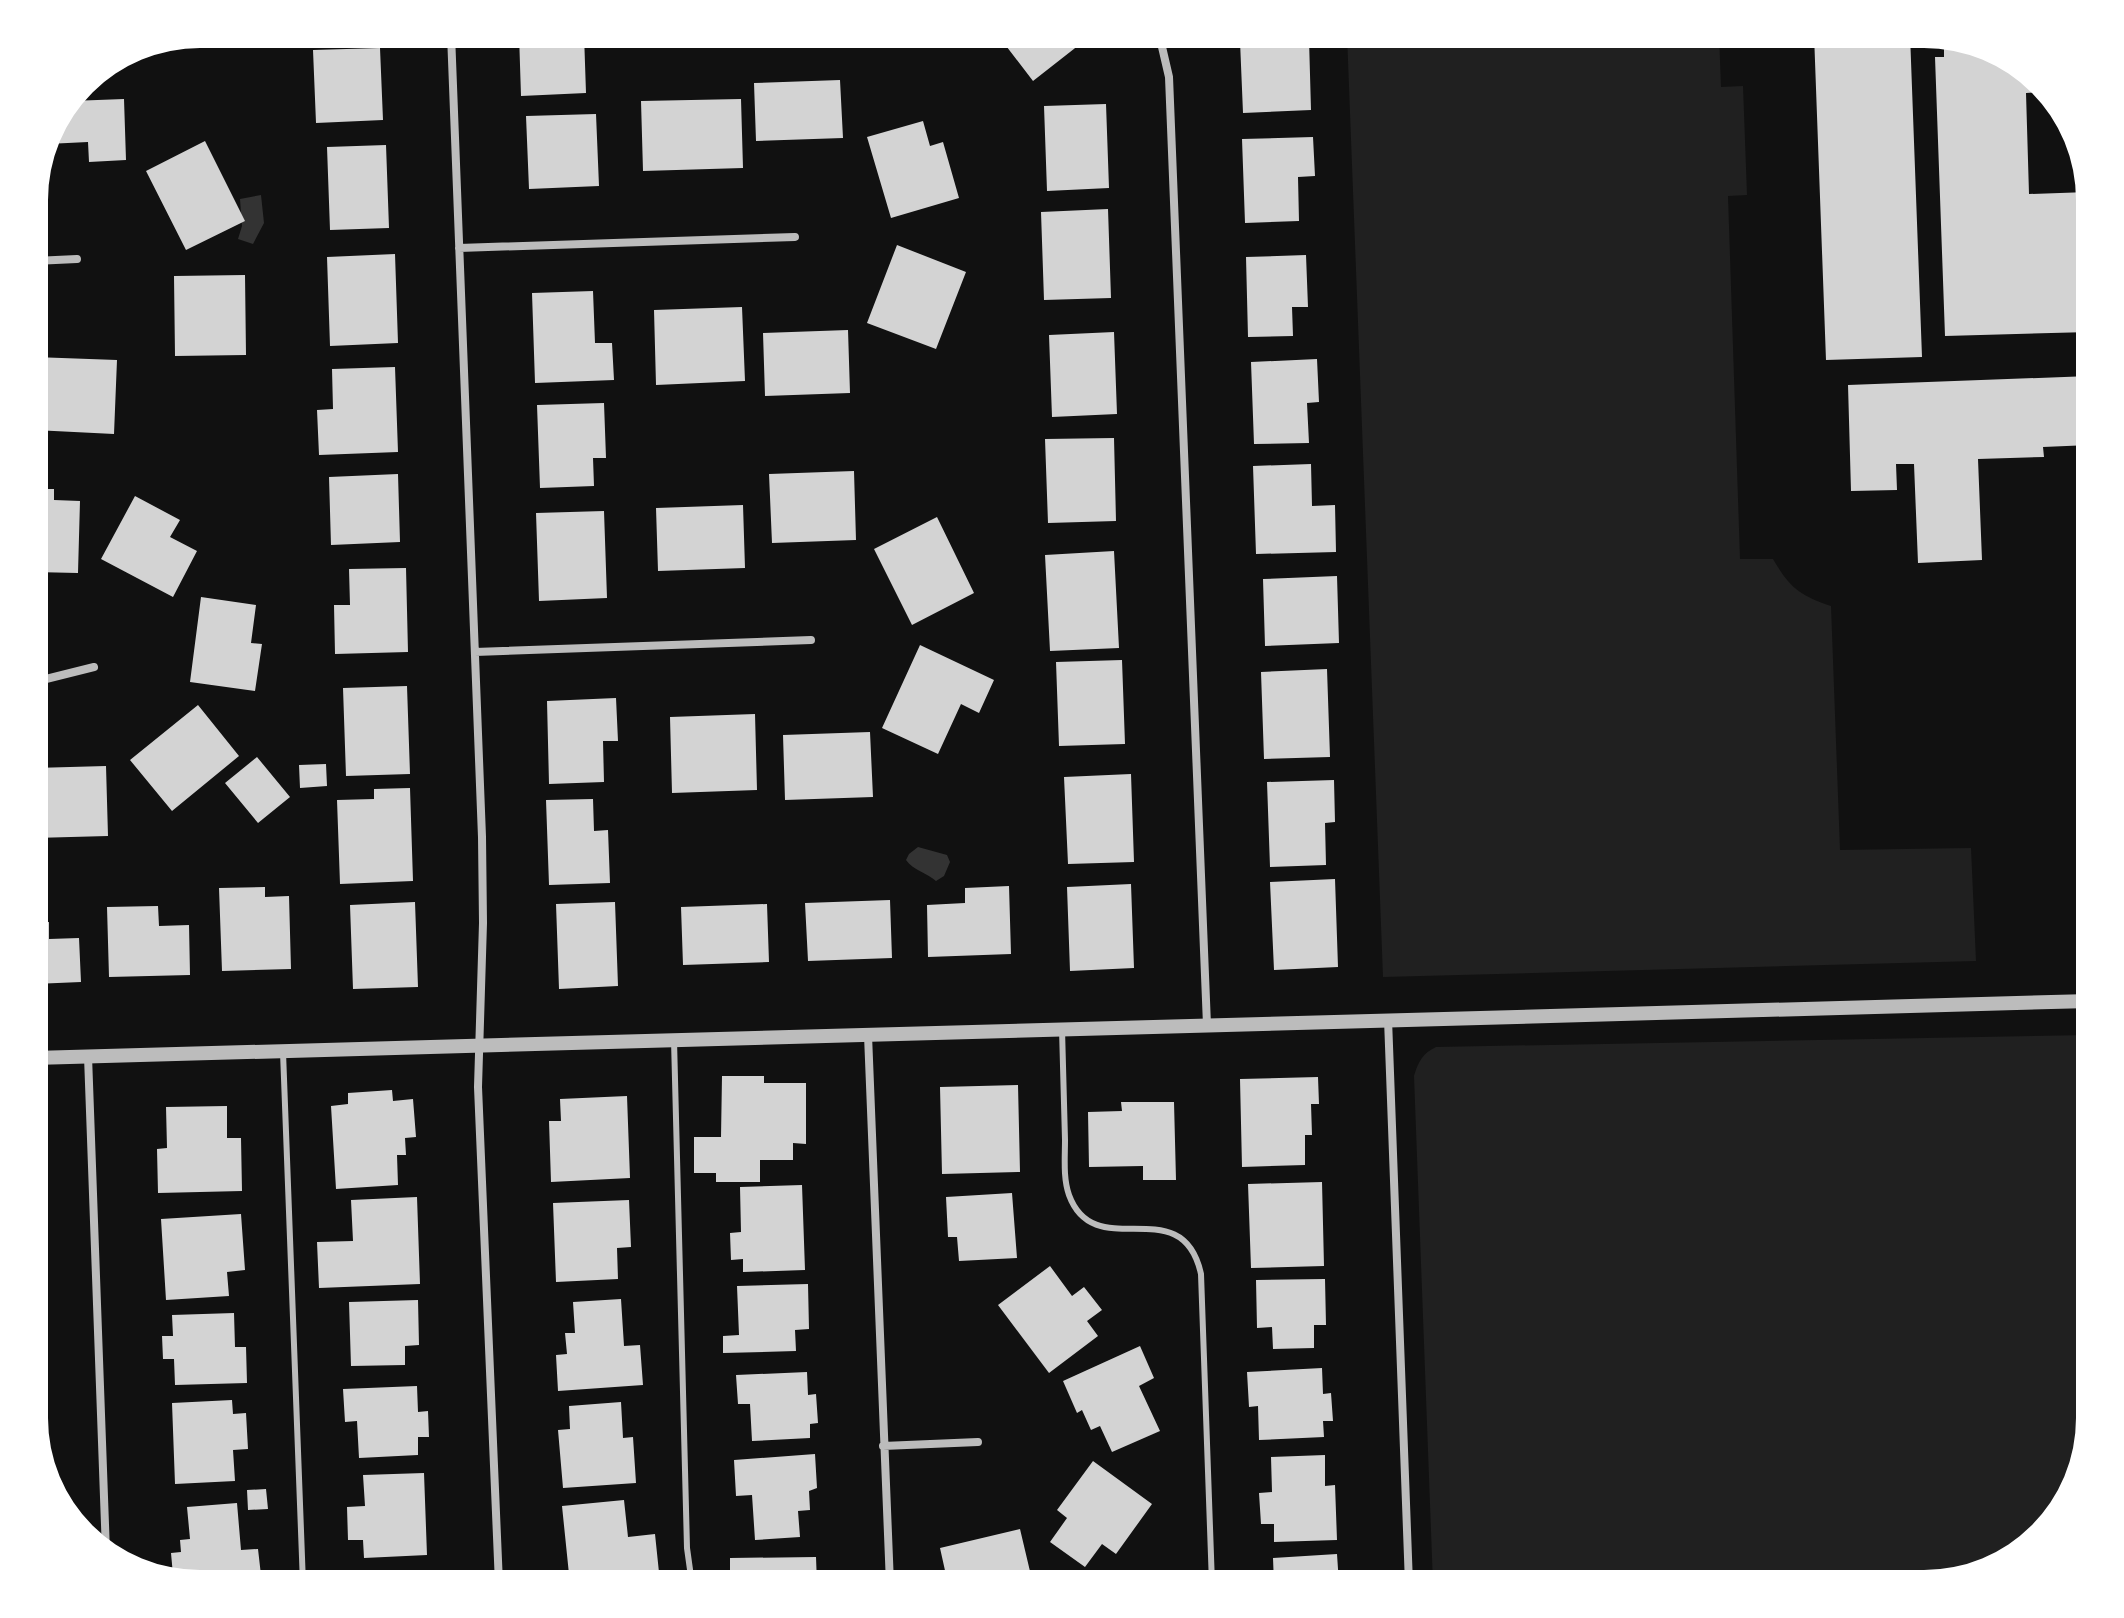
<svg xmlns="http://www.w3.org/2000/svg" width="2124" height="1618" viewBox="0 0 2124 1618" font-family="Figtree,sans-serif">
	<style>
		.green { fill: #202020 }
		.water { fill: #333 }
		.building { fill: #d3d3d3 }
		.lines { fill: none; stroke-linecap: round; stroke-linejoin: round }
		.service { stroke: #bcbcbc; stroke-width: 6 }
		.minor { stroke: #bcbcbc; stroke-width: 8 }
		.tertiary { stroke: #bcbcbc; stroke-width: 14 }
	</style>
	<rect width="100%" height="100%" fill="#111"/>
	<path class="green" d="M 1347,34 L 1719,34 L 1721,87 L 1743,86 L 1747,195 L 1728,196 L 1740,559 L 1773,559 C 1790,588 1799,595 1831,606 L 1840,850 L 1971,848 L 1976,961 L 1383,977 Z
		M 2090,1035 L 2090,1418 L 2055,1519 L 1997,1567 L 1924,1584 L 1433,1584 L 1414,1076 C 1418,1062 1423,1053 1436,1047 Z"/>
	<path class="water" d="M 261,195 L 264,223 L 253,244 L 238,239 L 242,226 L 240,199 Z
		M 918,847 L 947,855 L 950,862 L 944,876 L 936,881 C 927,873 913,870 906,860 L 909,854 Z"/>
	<path class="building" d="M 519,34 L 584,34 L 586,93 L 521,96 Z
		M 997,34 L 1093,34 L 1033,81 Z
		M 1814,34 L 1910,34 L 1922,357 L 1826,360 Z
		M 1309,39 L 1311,110 L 1243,113 L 1240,41 Z
		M 1944,41 L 2025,69 L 2045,92 L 2026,93 L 2029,194 L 2088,192 L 2090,332 L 1945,336 L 1935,57 L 1944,57 Z
		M 380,48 L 383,120 L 316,123 L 313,50 Z
		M 840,80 L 843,138 L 756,141 L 754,83 Z
		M 124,99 L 126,160 L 89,162 L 88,142 L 47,144 L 51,127 L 71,101 Z
		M 741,99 L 743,168 L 643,171 L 641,101 Z
		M 1106,104 L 1109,188 L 1047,191 L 1044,106 Z
		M 596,114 L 599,186 L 529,189 L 526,116 Z
		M 923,121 L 930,146 L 943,142 L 959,198 L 891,218 L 867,137 Z
		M 1313,137 L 1315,176 L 1298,177 L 1299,221 L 1245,223 L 1242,139 Z
		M 205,141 L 245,221 L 186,250 L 146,171 Z
		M 386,145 L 389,228 L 330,230 L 327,147 Z
		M 1108,209 L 1111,298 L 1044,300 L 1041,212 Z
		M 897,245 L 966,272 L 936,349 L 867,323 Z
		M 395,254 L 398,343 L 330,346 L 327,257 Z
		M 1306,255 L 1308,307 L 1292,307 L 1293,336 L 1248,337 L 1246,257 Z
		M 245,275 L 246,355 L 175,356 L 174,276 Z
		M 593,291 L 595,343 L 612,343 L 614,380 L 535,383 L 532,293 Z
		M 742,307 L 745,381 L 656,385 L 654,310 Z
		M 848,330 L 850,393 L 765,396 L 763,333 Z
		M 1114,332 L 1117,414 L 1052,417 L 1049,335 Z
		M 34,357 L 117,360 L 114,434 L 34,430 Z
		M 1317,359 L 1319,402 L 1307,403 L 1309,443 L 1254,444 L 1251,362 Z
		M 395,367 L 398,452 L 319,455 L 317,410 L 333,409 L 332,369 Z
		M 2090,376 L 2090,445 L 2043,447 L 2044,457 L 1978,459 L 1982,560 L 1918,563 L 1914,464 L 1896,464 L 1897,490 L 1851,491 L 1848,385 Z
		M 604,403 L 606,458 L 593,458 L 594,486 L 540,488 L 537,405 Z
		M 1114,438 L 1116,521 L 1048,523 L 1045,439 Z
		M 1311,464 L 1312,506 L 1335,505 L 1336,552 L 1256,554 L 1253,466 Z
		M 854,471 L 856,540 L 772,543 L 769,474 Z
		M 398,474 L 400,542 L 331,545 L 329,477 Z
		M 34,489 L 54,489 L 54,500 L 80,501 L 78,573 L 34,572 Z
		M 135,496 L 180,520 L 170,537 L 197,551 L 173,597 L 101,559 Z
		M 743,505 L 745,568 L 658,571 L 656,508 Z
		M 604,511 L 607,598 L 539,601 L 536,513 Z
		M 937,517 L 974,593 L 912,625 L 874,549 Z
		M 1114,551 L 1119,648 L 1050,651 L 1045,555 Z
		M 406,568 L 408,652 L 335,654 L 334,605 L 350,605 L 349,569 Z
		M 1337,576 L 1339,643 L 1265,646 L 1263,579 Z
		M 201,597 L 256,605 L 251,643 L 262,644 L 255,691 L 190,682 Z
		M 920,645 L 994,680 L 979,713 L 961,704 L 938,754 L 882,728 Z
		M 1122,660 L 1125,744 L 1059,746 L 1056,662 Z
		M 1327,669 L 1330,757 L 1264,759 L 1261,672 Z
		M 407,686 L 410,774 L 346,776 L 343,688 Z
		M 616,698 L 618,741 L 603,741 L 604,782 L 549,784 L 547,701 Z
		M 198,705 L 239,756 L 172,811 L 130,760 Z
		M 755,714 L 757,790 L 672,793 L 670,717 Z
		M 870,732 L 873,797 L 785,800 L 783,735 Z
		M 257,757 L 290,797 L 258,823 L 225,783 Z
		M 326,764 L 327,786 L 300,788 L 299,765 Z
		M 106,766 L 108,836 L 34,838 L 34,768 Z
		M 1131,774 L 1134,862 L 1068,864 L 1064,777 Z
		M 1334,780 L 1335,822 L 1325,823 L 1326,865 L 1270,867 L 1267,782 Z
		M 410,788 L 413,881 L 340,884 L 337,800 L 374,799 L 374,789 Z
		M 593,799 L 594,831 L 608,830 L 610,883 L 549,885 L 546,800 Z
		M 1335,879 L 1338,967 L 1274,970 L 1270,882 Z
		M 1131,884 L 1134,968 L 1070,971 L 1067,887 Z
		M 1009,886 L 1011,954 L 928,957 L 927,905 L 965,903 L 965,888 Z
		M 265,887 L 265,897 L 289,896 L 291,969 L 222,971 L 219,888 Z
		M 890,900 L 892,958 L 808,961 L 805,903 Z
		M 415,902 L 418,987 L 353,989 L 350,905 Z
		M 615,902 L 618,986 L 559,989 L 556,904 Z
		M 767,904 L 769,962 L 683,965 L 681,907 Z
		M 158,906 L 159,926 L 189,925 L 190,975 L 109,977 L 107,907 Z
		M 49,922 L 49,939 L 79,938 L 81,982 L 34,984 L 34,923 Z
		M 722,1076 L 764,1076 L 764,1083 L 806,1083 L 806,1144 L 793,1143 L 793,1160 L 760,1160 L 760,1182 L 716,1182 L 716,1173 L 694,1173 L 694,1137 L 721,1137 Z
		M 1318,1077 L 1319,1104 L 1311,1104 L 1312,1135 L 1305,1135 L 1305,1165 L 1242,1167 L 1240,1079 Z
		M 1018,1085 L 1020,1172 L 942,1174 L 940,1087 Z
		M 392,1090 L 393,1101 L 413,1099 L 416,1137 L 405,1138 L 406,1155 L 397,1155 L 398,1185 L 336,1189 L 331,1106 L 348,1104 L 348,1093 Z
		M 627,1096 L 630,1178 L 551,1182 L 549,1121 L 561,1121 L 560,1099 Z
		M 1121,1102 L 1174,1102 L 1176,1180 L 1143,1180 L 1143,1166 L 1089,1167 L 1088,1112 L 1122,1111 Z
		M 227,1106 L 227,1138 L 241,1138 L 242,1191 L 158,1193 L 157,1149 L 167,1148 L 166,1107 Z
		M 1322,1182 L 1324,1266 L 1251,1268 L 1248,1184 Z
		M 802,1185 L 805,1270 L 743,1272 L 743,1259 L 731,1260 L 730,1233 L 741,1232 L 740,1187 Z
		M 1012,1193 L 1017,1258 L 959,1261 L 957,1237 L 948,1237 L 946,1197 Z
		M 417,1197 L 420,1284 L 319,1288 L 317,1242 L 353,1241 L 351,1200 Z
		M 629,1200 L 631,1247 L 617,1248 L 618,1279 L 556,1282 L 553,1203 Z
		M 241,1214 L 245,1270 L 227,1272 L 229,1296 L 166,1300 L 161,1219 Z
		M 1050,1266 L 1072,1296 L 1084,1287 L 1102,1310 L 1087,1321 L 1098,1336 L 1049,1373 L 998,1305 Z
		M 1325,1279 L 1326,1325 L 1314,1325 L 1314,1348 L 1273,1349 L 1272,1327 L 1257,1328 L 1256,1280 Z
		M 808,1284 L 809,1329 L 795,1330 L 796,1351 L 723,1353 L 723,1336 L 739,1335 L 737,1286 Z
		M 621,1299 L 624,1346 L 640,1345 L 643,1385 L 558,1391 L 556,1355 L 567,1354 L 565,1333 L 575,1333 L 573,1302 Z
		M 418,1300 L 419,1345 L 405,1346 L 405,1365 L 351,1366 L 349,1302 Z
		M 234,1313 L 235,1347 L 246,1347 L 247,1383 L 175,1385 L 174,1359 L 163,1359 L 162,1336 L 173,1336 L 172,1315 Z
		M 1140,1346 L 1154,1378 L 1139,1386 L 1160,1431 L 1112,1452 L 1100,1426 L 1091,1430 L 1082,1410 L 1077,1413 L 1063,1381 Z
		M 1322,1368 L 1323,1394 L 1331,1393 L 1333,1421 L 1323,1421 L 1324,1437 L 1259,1440 L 1258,1406 L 1249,1407 L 1247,1372 Z
		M 807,1372 L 808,1395 L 816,1394 L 818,1423 L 810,1424 L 810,1438 L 752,1441 L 750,1404 L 738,1404 L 736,1375 Z
		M 417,1386 L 418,1412 L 428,1411 L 429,1437 L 418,1437 L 418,1455 L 359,1458 L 357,1421 L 345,1422 L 343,1389 Z
		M 232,1400 L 233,1414 L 246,1413 L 248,1449 L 233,1450 L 235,1481 L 175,1484 L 172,1403 Z
		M 621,1402 L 623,1438 L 633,1437 L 636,1483 L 563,1488 L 558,1430 L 570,1429 L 569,1406 Z
		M 815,1454 L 817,1488 L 809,1491 L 810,1510 L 798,1511 L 800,1537 L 755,1540 L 752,1495 L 736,1496 L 734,1460 Z
		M 1325,1455 L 1325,1486 L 1335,1485 L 1337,1540 L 1274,1542 L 1274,1524 L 1261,1524 L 1259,1493 L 1272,1492 L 1271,1457 Z
		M 1093,1461 L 1152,1504 L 1116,1554 L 1102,1544 L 1085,1567 L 1050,1542 L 1067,1518 L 1057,1510 Z
		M 424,1473 L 427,1555 L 364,1558 L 363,1540 L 348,1540 L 347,1507 L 365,1506 L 363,1475 Z
		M 266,1489 L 268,1509 L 248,1510 L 247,1490 Z
		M 624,1500 L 628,1537 L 655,1534 L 660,1582 L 570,1584 L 562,1506 Z
		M 237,1503 L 241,1550 L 258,1549 L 262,1584 L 200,1584 L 173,1575 L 171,1553 L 181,1552 L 180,1540 L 190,1539 L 187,1507 Z
		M 1020,1529 L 1033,1584 L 948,1584 L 940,1548 Z
		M 1337,1554 L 1339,1584 L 1274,1584 L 1273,1558 Z
		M 816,1557 L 817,1584 L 730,1584 L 730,1558 Z
		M 428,1570 L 429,1584 L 354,1584 L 354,1576 Z"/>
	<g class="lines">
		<path class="service" d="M 1062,1029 C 1063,1066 1064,1103 1065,1140 C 1065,1158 1063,1178 1069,1195 C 1095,1266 1182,1188 1201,1274 L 1212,1584
			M 674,1040 L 687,1548 L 692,1584
			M 283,1052 L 303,1584"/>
		<path class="minor" d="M 451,34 L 482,837 L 483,923 L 478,1087 L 499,1584
			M 1159,34 L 1169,77 L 1207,1025
			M 459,248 L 795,237
			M 34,261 L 77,259
			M 475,652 L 811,640
			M 34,682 L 94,667
			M 1388,1019 L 1409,1584
			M 868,1035 L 890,1584
			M 88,1056 L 106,1552
			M 883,1446 L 978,1442"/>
		<path class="tertiary" d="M 34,1058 L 2090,1001"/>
	</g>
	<path d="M0 0H2124V1618H0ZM200 48H1924A152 152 0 0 1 2076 200V1418A152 152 0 0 1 1924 1570H200A152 152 0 0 1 48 1418V200A152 152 0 0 1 200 48Z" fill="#fff" fill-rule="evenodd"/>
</svg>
